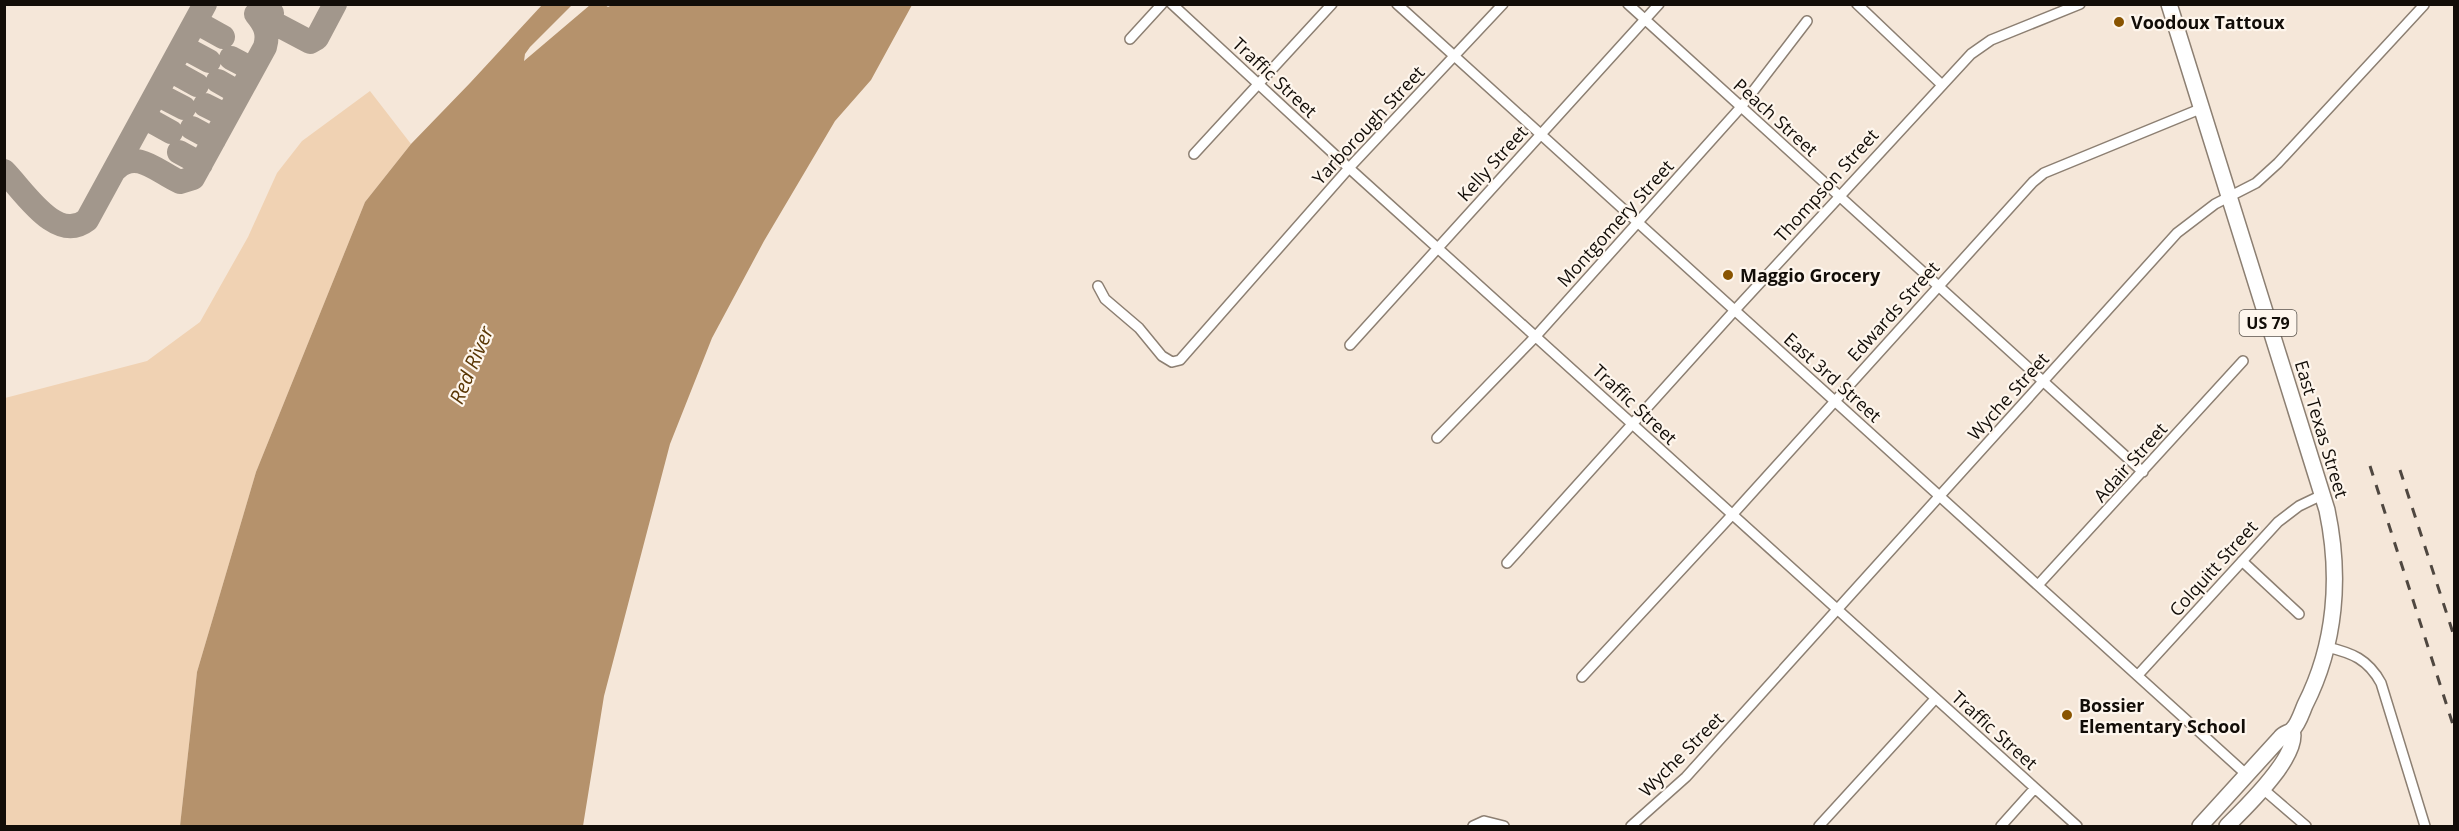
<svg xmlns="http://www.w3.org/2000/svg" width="2459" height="831" viewBox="0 0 2459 831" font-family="'Open Sans',sans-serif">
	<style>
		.green { fill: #f0d2b3 }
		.water { fill: #b5926c }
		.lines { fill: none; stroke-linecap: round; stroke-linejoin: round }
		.taxiway { stroke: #a2978c; stroke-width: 24 }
		.minor-casing { stroke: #8c7f72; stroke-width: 12 }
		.primary-casing { stroke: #8c7f72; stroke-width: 18 }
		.minor { stroke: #fff; stroke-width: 9 }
		.primary { stroke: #fff; stroke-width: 15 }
		.rail { stroke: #4f4740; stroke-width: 3; stroke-dasharray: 10 10; stroke-linecap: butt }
		.poi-dot { fill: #895401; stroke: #fef6ed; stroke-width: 2 }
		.labels { text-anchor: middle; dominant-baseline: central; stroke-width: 4.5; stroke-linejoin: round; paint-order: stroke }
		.shield { fill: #fef6ed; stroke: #59534d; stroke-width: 1.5 }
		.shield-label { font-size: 16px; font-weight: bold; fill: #120d08 }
		.poi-label { font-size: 18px; font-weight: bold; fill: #120d08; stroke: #fef6ed; text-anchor: start }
		.street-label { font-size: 18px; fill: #120d08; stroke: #fef6ed }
		.water-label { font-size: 20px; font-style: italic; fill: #5a3705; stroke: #fef6ed }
	</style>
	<rect width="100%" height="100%" fill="#f5e7d9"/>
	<path class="green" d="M 370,91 L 411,144 L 365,202 L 256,472 L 197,672 L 180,826 L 5,826 L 5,398 L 147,361 L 200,322 L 248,237 L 277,173 L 302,141 Z"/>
	<path class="water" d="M 612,5 L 912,5 L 871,80 L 835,121 L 764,241 L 712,338 L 670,444 L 604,696 L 583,826 L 180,826 L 197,672 L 256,472 L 365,202 L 411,144 L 470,83 L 542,5 L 572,5 L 530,47 L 525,54 L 524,61 L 590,5 L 605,5 L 608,7 Z"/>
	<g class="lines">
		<path class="taxiway" d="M 272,13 L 271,19 L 274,23 L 310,42 L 317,38 L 335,4
			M 196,22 L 223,37
			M 183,47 L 209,61
			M 231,58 L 252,69
			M 170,70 L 197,85
			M 218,81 L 239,93
			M 157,94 L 184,108
			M 205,105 L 227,116
			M 144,117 L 171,132
			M 192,128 L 214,140
			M 179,152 L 201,164
			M 117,168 C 137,149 159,173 180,182 L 193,178 L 265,47 C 269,33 265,25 256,14
			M 4,171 C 24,191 56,244 87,220 L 205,4"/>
		<g class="minor-casing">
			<path id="minor" d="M 1172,4 L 1349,168 L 2077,826
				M 1397,4 L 2247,775
				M 1628,4 L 2143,472
				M 1857,4 L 1941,84
				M 1130,39 L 1162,4
				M 1194,154 L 1332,4
				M 1098,286 L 1105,299 L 1139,328 L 1162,356 L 1172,362 L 1180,360 L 1349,168 L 1503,4
				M 1350,345 L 1659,4
				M 1437,438 L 1536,336 L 1741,107 L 1807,21
				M 2242,561 L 2299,614
				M 1507,563 L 1735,310 L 1971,54 L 1991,40 L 2080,4
				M 2039,584 L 2243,361
				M 2327,647 C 2352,653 2368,659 2381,683 L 2425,826
				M 2138,675 L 2278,522 L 2299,506 L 2322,495
				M 1582,677 L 1732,515 L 2033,182 L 2044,173 L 2200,109
				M 2263,789 L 2306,826
				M 1473,826 L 1484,821 L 1504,826
				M 1631,826 L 1686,777 L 2177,233 L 2215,204 L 2256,183 L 2278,163 L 2424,5
				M 1819,826 L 1935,699
				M 2001,826 L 2035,788"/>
		</g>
		<g class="primary-casing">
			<path id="primary" d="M 2169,4 L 2327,510 C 2341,576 2336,644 2305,705 C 2302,712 2298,725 2292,730 C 2289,733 2284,733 2281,737 L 2200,826
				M 2227,826 C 2244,809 2301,755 2292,730"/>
		</g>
		<use href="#minor" class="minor"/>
		<use href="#primary" class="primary"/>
		<path class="rail" d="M 2370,466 L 2454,728
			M 2400,470 L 2454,636"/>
	</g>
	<g class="poi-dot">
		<circle cx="2119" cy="22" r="6"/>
		<circle cx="1728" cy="275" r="6"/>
		<circle cx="2067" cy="715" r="6"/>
	</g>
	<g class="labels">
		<rect class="shield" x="2239.5" y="310" width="57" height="26" rx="4.5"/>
		<g class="shield-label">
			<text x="2268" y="323">US 79</text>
		</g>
		<g class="poi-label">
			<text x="2131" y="22">Voodoux Tattoux</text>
			<text x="1740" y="275">Maggio Grocery</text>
			<text x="2079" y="705">Bossier<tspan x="2079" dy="21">Elementary School</tspan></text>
		</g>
		<g class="street-label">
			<text transform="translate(1275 77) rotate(43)">Traffic Street</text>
			<text transform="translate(1776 117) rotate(42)">Peach Street</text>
			<text transform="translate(1368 125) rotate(-47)">Yarborough Street</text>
			<text transform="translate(1492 163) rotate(-48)">Kelly Street</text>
			<text transform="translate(1826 185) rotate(-48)">Thompson Street</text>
			<text transform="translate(1615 223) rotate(-48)">Montgomery Street</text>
			<text transform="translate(1893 311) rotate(-48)">Edwards Street</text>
			<text transform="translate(1833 377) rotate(42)">East 3rd Street</text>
			<text transform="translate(2008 396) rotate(-48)">Wyche Street</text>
			<text transform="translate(1635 404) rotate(43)">Traffic Street</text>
			<text transform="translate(2322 429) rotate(73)">East Texas Street</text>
			<text transform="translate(2130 462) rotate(-48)">Adair Street</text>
			<text transform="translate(2213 568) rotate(-48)">Colquitt Street</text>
			<text transform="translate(1995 730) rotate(42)">Traffic Street</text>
			<text transform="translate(1681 754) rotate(-45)">Wyche Street</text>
		</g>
		<g class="water-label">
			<text transform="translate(471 365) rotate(-67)">Red River</text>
		</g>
	</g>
	<rect width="2459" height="831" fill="none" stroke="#120d08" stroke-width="12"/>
</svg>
